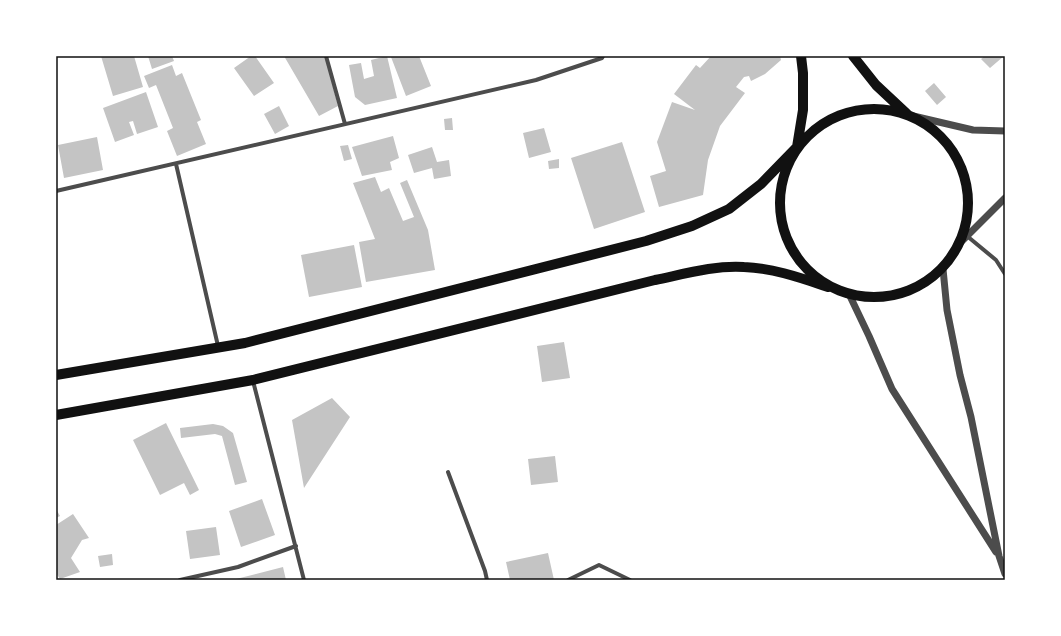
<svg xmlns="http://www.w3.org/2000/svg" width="1061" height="636" viewBox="0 0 1061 636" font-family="'Alegreya Sans',sans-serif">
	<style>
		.building { fill: #c4c4c4 }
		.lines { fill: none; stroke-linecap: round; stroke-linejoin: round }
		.minor { stroke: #4c4c4c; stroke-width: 4 }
		.tertiary { stroke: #4c4c4c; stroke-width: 7 }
		.primary { stroke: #111; stroke-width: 10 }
		.neatline { fill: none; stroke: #111; stroke-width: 1.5 }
	</style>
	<rect width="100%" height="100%" fill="#fff"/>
	<path class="building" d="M 101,56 L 134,56 L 143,87 L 113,96 Z
		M 148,56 L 172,56 L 174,61 L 152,69 Z
		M 251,56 L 255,56 L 274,83 L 254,96 L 234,68 Z
		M 284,56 L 325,56 L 338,106 L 319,116 Z
		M 387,56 L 397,98 L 365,105 L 355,97 L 349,65 L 361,63 L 364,79 L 374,76 L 371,60 Z
		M 393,56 L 419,56 L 431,86 L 406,96 L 391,57 Z
		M 711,56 L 780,56 L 781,60 L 765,74 L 751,81 L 749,76 L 744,77 L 736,87 L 745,93 L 720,126 L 708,160 L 703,195 L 659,207 L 650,176 L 666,171 L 657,142 L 672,102 L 695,110 L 674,94 L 696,65 L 700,68 Z
		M 985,56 L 1004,56 L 990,68 L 981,59 Z
		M 172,65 L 176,76 L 182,73 L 201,120 L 197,122 L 206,144 L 177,156 L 167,131 L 173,128 L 156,85 L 149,88 L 144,76 Z
		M 934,83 L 946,97 L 937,105 L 925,91 Z
		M 146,92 L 158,127 L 137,134 L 133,121 L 129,122 L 134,135 L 115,142 L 103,108 Z
		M 279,106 L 289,126 L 275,134 L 264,114 Z
		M 452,118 L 453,130 L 445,130 L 444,119 Z
		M 544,128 L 551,152 L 529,158 L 523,133 Z
		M 393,136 L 399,158 L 390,162 L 392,170 L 362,176 L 352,147 Z
		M 97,137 L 103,170 L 64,178 L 58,145 Z
		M 622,142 L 645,212 L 594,229 L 571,158 Z
		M 348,145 L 352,159 L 344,161 L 340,146 Z
		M 432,147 L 437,162 L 449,160 L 451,176 L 434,179 L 432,168 L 414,173 L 408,155 Z
		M 559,159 L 559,168 L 549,169 L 548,161 Z
		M 375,177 L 381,192 L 389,188 L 403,221 L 414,217 L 400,183 L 407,180 L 428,230 L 435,270 L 366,282 L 359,242 L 375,239 L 353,183 Z
		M 354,245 L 362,287 L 309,297 L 301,255 Z
		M 564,342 L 570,378 L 542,382 L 537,346 Z
		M 332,398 L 350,417 L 304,488 L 292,420 Z
		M 166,423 L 199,490 L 190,495 L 184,483 L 160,495 L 133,440 Z
		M 213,424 L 223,426 L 233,433 L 247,482 L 235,485 L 222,436 L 215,434 L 181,438 L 180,428 Z
		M 555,456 L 558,482 L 531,485 L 528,459 Z
		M 262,499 L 275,535 L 241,547 L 229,511 Z
		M 56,509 L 60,516 L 56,518 Z
		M 73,514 L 89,538 L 82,540 L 71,558 L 80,572 L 60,579 L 56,573 L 56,525 Z
		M 216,527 L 220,555 L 190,559 L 186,531 Z
		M 548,553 L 554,580 L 510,580 L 506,562 Z
		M 112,554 L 113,565 L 100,567 L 98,556 Z
		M 283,567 L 286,580 L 236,580 L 236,579 Z"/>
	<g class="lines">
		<path class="minor" d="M 326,56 L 345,124
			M 176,164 L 218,346
			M 56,191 L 536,80 L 602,58 L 603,56
			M 967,236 L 996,260 L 1005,274
			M 253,381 L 304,580
			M 448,472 L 485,571 L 487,580
			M 180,580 L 238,567 L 296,546
			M 568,580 L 599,565 L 630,580"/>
		<path class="tertiary" d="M 909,115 L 973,130 L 1005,131
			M 960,243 L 1005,198
			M 943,269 L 947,310 L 960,375 L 971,417 L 999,556 L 1005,574
			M 849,294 L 869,336 L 892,389 L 996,552"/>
		<path class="primary" d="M 853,56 L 876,85 L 907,114
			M780 203a94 94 0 1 1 188 0a94 94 0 1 1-188 0Z
			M 56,375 L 245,343 L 646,241 L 692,226 L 729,209 L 761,184 L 797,147 L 803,110 L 803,73 L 801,56
			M 56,415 L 253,380 L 655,280 C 684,274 715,265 744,267 C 773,268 801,278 828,287"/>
	</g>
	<rect width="1061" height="636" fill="none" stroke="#ffffff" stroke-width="114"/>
	<rect x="57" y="57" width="947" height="522" class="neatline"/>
</svg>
